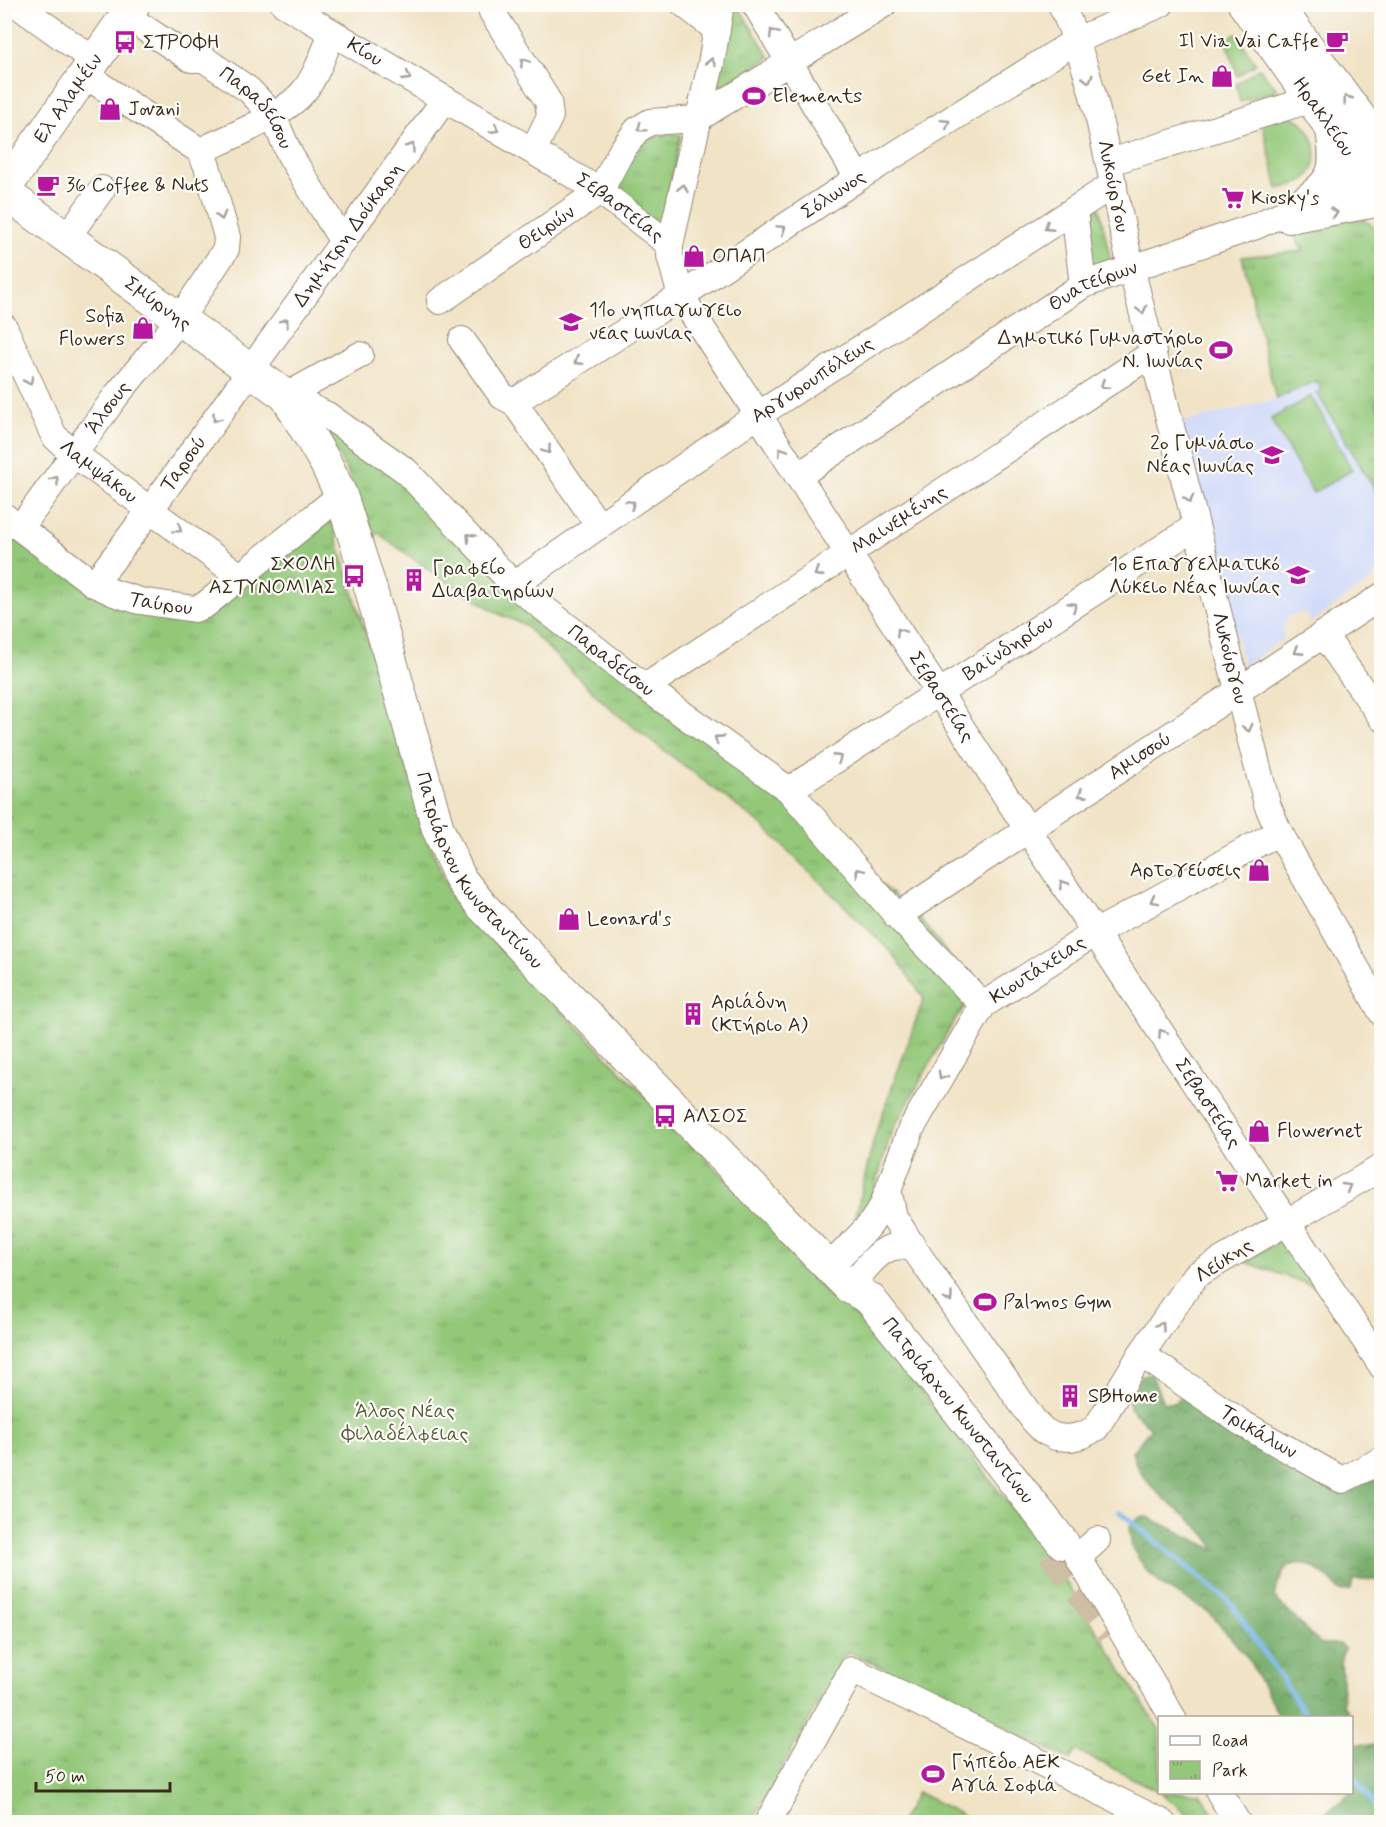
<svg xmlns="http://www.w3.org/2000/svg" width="1386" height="1827" viewBox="0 0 1386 1827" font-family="Mynerve,sans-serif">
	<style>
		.built { fill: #d0daf9 }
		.green { fill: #93c879; stroke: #67794c; stroke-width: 1.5 }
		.forest { fill: url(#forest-crowns); stroke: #586b44; stroke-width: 1.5 }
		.park { fill: url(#park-tufts); stroke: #67794c; stroke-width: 1.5 }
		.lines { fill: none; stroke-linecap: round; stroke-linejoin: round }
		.stream { stroke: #7db7ee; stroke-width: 5 }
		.major-tunnel { stroke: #cdbea4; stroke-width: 32; stroke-dasharray: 32 16; stroke-linecap: butt }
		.minor-casing { stroke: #968672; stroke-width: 28 }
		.major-casing { stroke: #968672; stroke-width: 34 }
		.minor { stroke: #fff; stroke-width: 26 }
		.major { stroke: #fff; stroke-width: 32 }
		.oneway { stroke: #a79f9a }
		.labels { text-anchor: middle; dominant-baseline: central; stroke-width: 4.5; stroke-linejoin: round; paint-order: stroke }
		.poi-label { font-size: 20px; fill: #3b2a1e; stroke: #fdfcf7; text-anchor: start }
		.street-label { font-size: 20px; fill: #3b2a1e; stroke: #fdfcf7 }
		.park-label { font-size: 20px; fill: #555939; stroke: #fdfcf7 }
	</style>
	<defs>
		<pattern id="forest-crowns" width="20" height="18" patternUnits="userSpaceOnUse" patternTransform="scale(1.5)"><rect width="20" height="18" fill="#76ac69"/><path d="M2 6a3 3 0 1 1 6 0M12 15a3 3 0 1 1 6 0" fill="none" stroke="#628c56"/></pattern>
		<pattern id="park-tufts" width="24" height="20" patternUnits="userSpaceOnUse" patternTransform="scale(1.5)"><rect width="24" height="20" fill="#93c879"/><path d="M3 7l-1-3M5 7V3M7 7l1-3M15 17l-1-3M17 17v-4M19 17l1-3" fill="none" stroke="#79a363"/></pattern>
	</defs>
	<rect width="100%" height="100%" fill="#fdfcf7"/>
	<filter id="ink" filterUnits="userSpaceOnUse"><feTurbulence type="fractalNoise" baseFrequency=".0167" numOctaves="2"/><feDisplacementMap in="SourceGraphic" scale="12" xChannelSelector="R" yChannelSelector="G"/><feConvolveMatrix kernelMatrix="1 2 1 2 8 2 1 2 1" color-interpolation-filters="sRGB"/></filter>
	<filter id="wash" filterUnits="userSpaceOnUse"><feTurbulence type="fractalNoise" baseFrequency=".008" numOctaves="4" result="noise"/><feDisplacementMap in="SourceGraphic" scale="24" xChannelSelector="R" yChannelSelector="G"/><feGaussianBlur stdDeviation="1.35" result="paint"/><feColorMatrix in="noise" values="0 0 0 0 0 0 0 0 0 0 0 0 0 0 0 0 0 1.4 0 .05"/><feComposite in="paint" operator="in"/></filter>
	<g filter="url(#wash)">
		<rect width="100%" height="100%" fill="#f1e3c6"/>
		<path class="built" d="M 1316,381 L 1322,390 L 1318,393 L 1381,500 L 1381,570 L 1374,572 L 1375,578 L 1310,623 L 1306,612 L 1289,616 L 1284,625 L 1283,639 L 1244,666 L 1182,423 L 1276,399 Z"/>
		<path class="green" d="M 1236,34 L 1256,64 L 1237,76 L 1226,39 Z
			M 1259,68 L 1278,90 L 1240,102 L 1236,84 Z
			M 1291,116 C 1314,124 1326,162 1305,179 C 1298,185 1286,187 1278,189 L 1261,119 Z
			M 1311,396 L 1352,470 L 1313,493 L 1271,419 Z
			M 917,1792 L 975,1822 L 901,1822 Z"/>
		<path class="forest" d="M 1151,1373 L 1163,1403 L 1175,1403 L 1185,1392 L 1349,1485 L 1381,1479 L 1381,1615 L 1379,1580 L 1353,1580 L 1351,1590 L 1340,1591 C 1329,1578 1303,1551 1285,1570 C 1279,1577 1276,1589 1274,1597 L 1320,1644 L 1340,1644 L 1345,1650 L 1341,1657 L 1343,1705 L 1347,1709 L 1348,1717 L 1280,1717 L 1247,1657 L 1209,1612 L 1163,1586 L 1147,1571 L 1132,1548 L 1129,1528 L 1140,1517 L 1148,1517 L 1216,1550 C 1197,1513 1145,1499 1132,1452 L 1151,1428 L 1129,1408 L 1129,1399 L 1141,1376 Z
			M 1352,1744 L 1381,1745 L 1381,1822 L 1315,1822 L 1352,1792 Z"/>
		<path class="park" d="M 728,5 L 737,5 L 770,57 L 718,91 Z
			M 669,133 L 681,135 L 662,225 L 641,223 L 616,182 L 618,177 L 646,140 Z
			M 1099,206 L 1111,262 L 1089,272 L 1081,216 Z
			M 1347,219 C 1366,219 1371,221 1381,237 L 1382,398 L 1375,403 L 1381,412 L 1381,500 L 1317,393 L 1322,390 L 1316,381 L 1276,399 L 1242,257 L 1303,251 L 1294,235 Z
			M 323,427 L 415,491 L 917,915 L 976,990 L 953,1023 L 891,1133 L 865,1221 L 855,1219 L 874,1138 L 924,998 L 893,954 L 763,826 L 614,712 L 523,624 L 501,615 L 433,573 L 378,533 L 372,538 L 349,475 Z
			M 331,520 L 429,842 L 453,899 L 771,1225 L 903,1368 L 1051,1558 L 1159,1729 L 1160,1792 L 1076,1750 L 1070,1760 L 848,1651 L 752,1822 L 5,1822 L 4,531 L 114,606 L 174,620 L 203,619 Z
			M 1286,1237 L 1316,1287 L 1245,1262 Z
			M 1160,1792 L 1200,1793 L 1219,1822 L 1198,1822 Z"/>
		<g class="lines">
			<path class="stream" d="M 1120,1512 L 1230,1602 L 1308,1718
				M 1352,1775 L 1382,1815"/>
		</g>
	</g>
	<g filter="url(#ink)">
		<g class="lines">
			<path class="major-tunnel" d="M 1053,1551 L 1112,1633"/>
			<g class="minor-casing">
				<g id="minor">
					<path d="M 16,4 L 95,61"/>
					<path id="s1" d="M 284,4 L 600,191 L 670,245"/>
					<path d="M 495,4 L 492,12 L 548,101 L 550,116 L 533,151"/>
					<path d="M 684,4 L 717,30"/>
					<path id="s2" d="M 721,4 L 711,64 L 670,245 L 670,256 L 681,296 L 1095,933 L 1382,1366"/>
					<path d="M 755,4 L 858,178"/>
					<path id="s3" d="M 1061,4 C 1100,89 1110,182 1132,271 C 1176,449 1222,626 1267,804 L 1279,832 L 1382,1013"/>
					<path id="s4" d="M 126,16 L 191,59 L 204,59 L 249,90 L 272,114 L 290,155 L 343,242"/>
					<path d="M 200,151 C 228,138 285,115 304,91 C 317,75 324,52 332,33"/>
					<path d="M 1110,162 L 1312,99"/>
					<path d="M 1074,210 L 1083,285"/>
					<path d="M 1289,220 L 1382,203"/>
					<path d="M 67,237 L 102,189"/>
					<path id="s5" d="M 440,301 L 600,191 L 622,150 L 637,130 L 650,122 L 697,119 L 884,4"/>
					<path id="s6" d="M 4,327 L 54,436 L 74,454 L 240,576"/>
					<path d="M 462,340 L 502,396 L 514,402"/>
					<path id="s7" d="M 286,396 L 327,415 L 406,471 L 514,585 L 645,687 L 789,790 L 897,916 L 983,1005"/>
					<path d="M 286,396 L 360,355"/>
					<path id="s8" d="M 514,402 L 681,296 L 858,178 L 1077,40 L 1161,4"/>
					<path d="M 514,402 L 599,526"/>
					<path id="s9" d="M 798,476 L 1083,285 L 1256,226 L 1345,185 L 1382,173"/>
					<path id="s10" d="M 4,516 L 94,584 L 114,593 L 140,601 L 195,609 L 205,605 L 341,495"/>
					<path id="s11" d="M 21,527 L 116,396 L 180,319 L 226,249 L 227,237 L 207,166 L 200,151 L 85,75"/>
					<path id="s12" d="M 94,584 L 151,509 L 445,99"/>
					<path id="s13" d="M 514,585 L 758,415 L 1114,184"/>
					<path d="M 1323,634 L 1382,718"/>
					<path id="s14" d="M 645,687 L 1153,353"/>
					<path id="s15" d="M 789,790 L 1196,526"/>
					<path id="s16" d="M 897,916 L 1382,596"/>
					<path d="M 889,1194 L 894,1217 L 915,1250 L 1034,1421 L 1044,1431 L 1056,1437 L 1070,1438 L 1083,1435 L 1096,1428 L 1141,1354 L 1196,1275 L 1382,1167"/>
					<path id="s17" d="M 829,1267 L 869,1226 L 882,1207 L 911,1129 L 983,1005 L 1095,933 L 1279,832"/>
					<path d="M 849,1287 C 868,1267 885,1235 915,1250"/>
					<path id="s18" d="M 1141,1354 L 1245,1425 L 1342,1480 L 1382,1460"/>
					<path d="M 1097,1540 L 1078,1557 L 1173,1718"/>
					<path d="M 1219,1792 L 1237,1822"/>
					<path d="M 768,1822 L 852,1670 L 1162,1822"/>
				</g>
			</g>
			<g class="major-casing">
				<g id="major">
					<path id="s19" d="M 1244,4 L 1382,200"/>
					<path d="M 1276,4 L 1382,147"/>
					<path id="s20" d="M 4,190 L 134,4"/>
					<path id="s21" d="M 4,192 L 286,396 L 325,462 L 341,495 L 371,590 L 438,829 L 461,880 L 482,906 L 817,1255 L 849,1287 L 870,1299 L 1063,1543"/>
					<path d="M 1299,206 C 1336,181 1338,172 1332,129"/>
				</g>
			</g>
			<use href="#minor" class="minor"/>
			<use href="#major" class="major"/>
		</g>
		<defs><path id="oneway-chevron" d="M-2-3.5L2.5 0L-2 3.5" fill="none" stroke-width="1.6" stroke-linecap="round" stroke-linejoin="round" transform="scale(1.5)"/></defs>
		<g class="oneway">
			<use href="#oneway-chevron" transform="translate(773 33) rotate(-122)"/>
			<use href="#oneway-chevron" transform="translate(524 62) rotate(-123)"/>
			<use href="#oneway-chevron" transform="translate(711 62) rotate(-79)"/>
			<use href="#oneway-chevron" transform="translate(407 77) rotate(30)"/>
			<use href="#oneway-chevron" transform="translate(1088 79) rotate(75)"/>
			<use href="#oneway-chevron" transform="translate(1347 99) rotate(-127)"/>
			<use href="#oneway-chevron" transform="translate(946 123) rotate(-32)"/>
			<use href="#oneway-chevron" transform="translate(641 128) rotate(143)"/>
			<use href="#oneway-chevron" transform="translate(495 129) rotate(31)"/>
			<use href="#oneway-chevron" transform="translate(411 147) rotate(-54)"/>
			<use href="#oneway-chevron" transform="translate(683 188) rotate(-78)"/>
			<use href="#oneway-chevron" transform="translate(1334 213) rotate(-9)"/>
			<use href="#oneway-chevron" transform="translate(221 216) rotate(75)"/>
			<use href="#oneway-chevron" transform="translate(1048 227) rotate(147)"/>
			<use href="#oneway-chevron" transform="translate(782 229) rotate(-34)"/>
			<use href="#oneway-chevron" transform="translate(1142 310) rotate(76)"/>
			<use href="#oneway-chevron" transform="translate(285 322) rotate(-54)"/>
			<use href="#oneway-chevron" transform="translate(578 361) rotate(148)"/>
			<use href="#oneway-chevron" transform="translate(29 381) rotate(66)"/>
			<use href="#oneway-chevron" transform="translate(1104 385) rotate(147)"/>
			<use href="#oneway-chevron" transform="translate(216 418) rotate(126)"/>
			<use href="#oneway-chevron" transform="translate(547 450) rotate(56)"/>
			<use href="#oneway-chevron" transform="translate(782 451) rotate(-123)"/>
			<use href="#oneway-chevron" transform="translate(55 480) rotate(-54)"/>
			<use href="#oneway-chevron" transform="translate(1189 499) rotate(76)"/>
			<use href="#oneway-chevron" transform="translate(631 504) rotate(-35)"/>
			<use href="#oneway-chevron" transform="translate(178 529) rotate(37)"/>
			<use href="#oneway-chevron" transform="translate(470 537) rotate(-133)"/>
			<use href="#oneway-chevron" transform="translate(818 573) rotate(147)"/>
			<use href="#oneway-chevron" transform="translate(1073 606) rotate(-33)"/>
			<use href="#oneway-chevron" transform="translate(900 632) rotate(-123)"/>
			<use href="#oneway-chevron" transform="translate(1298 651) rotate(147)"/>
			<use href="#oneway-chevron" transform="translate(1248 728) rotate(76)"/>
			<use href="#oneway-chevron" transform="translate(718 739) rotate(-144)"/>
			<use href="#oneway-chevron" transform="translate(838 758) rotate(-33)"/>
			<use href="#oneway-chevron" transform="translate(1082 794) rotate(147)"/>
			<use href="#oneway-chevron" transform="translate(859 872) rotate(-130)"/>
			<use href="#oneway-chevron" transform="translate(1063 884) rotate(-123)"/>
			<use href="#oneway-chevron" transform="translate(1154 900) rotate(151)"/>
			<use href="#oneway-chevron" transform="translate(1162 1033) rotate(-124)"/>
			<use href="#oneway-chevron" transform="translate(942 1076) rotate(120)"/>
			<use href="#oneway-chevron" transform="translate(1347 1187) rotate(-30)"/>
			<use href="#oneway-chevron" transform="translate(949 1298) rotate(55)"/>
			<use href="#oneway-chevron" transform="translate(1161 1326) rotate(-55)"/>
		</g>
	</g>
	<defs>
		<g id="cafe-bare" transform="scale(1.8)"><path d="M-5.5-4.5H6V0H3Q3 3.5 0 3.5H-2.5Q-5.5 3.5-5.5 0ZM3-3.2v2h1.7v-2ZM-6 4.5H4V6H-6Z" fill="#b5179e" stroke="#fdfcf7" stroke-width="2.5" paint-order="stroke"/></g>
		<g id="bus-bare" transform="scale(1.8)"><path d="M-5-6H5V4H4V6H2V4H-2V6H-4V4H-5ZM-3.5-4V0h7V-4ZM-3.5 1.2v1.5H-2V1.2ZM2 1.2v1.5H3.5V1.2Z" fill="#b5179e" stroke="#fdfcf7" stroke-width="2.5" paint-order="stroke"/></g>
		<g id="shop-bare" transform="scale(1.8)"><path d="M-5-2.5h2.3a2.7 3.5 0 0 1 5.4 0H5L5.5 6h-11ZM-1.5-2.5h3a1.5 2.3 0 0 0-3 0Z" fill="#b5179e" stroke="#fdfcf7" stroke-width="2.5" paint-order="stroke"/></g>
		<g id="stadium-bare" transform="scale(1.8)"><path d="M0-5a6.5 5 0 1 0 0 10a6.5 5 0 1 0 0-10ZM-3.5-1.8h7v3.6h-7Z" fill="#b5179e" stroke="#fdfcf7" stroke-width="2.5" paint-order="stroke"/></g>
		<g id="supermarket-bare" transform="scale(1.8)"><path d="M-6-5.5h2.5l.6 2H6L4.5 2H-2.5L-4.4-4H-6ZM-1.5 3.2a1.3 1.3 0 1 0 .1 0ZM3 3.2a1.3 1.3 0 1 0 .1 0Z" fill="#b5179e" stroke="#fdfcf7" stroke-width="2.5" paint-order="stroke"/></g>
		<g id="school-bare" transform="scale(1.8)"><path d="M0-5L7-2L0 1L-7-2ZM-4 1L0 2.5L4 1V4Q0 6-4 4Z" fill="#b5179e" stroke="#fdfcf7" stroke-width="2.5" paint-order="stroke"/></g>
		<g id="building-bare" transform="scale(1.8)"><path d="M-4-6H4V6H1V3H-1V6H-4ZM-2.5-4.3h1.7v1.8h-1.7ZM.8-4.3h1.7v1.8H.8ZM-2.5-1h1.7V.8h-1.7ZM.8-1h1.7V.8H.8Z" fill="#b5179e" stroke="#fdfcf7" stroke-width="2.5" paint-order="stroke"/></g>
	</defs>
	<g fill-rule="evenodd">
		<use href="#cafe-bare" x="1337" y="41"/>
		<use href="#bus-bare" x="125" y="42"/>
		<use href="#shop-bare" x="1222" y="76"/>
		<use href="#stadium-bare" x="754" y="96"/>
		<use href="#shop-bare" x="110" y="109"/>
		<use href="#cafe-bare" x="48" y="185"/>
		<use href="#supermarket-bare" x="1233" y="198"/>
		<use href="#shop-bare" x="694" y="256"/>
		<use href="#school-bare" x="571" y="322"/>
		<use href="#shop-bare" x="143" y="328"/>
		<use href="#stadium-bare" x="1221" y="350"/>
		<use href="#school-bare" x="1272" y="455"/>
		<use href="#school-bare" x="1298" y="575"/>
		<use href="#bus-bare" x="354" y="576"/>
		<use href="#building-bare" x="414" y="580"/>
		<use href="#shop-bare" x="1259" y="870"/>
		<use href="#shop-bare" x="569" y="919"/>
		<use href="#building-bare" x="693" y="1014"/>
		<use href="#bus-bare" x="665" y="1116"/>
		<use href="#shop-bare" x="1259" y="1131"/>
		<use href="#supermarket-bare" x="1227" y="1181"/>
		<use href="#stadium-bare" x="985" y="1302"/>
		<use href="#building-bare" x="1070" y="1396"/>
		<use href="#stadium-bare" x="933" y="1774"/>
	</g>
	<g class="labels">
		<g class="poi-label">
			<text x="1319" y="41" text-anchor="end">Il Via Vai Caffe</text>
			<text x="143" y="42">ΣΤΡΟΦΗ</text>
			<text x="1204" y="76" text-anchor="end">Get In</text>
			<text x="772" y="96">Elements</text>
			<text x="128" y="109">Jovani</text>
			<text x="66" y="185">36 Coffee &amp; Nuts</text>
			<text x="1251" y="198">Kiosky's</text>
			<text x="712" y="256">ΟΠΑΠ</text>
			<text x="589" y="310">11ο νηπιαγωγειο<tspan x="589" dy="23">νεας ιωνιας</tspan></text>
			<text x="125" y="316" text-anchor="end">Sofia<tspan x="125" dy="23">Flowers</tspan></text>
			<text x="1203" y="338" text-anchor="end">Δημοτικό Γυμναστήριο<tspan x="1203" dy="23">Ν. Ιωνίας</tspan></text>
			<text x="1254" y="443" text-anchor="end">2ο Γυμνάσιο<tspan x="1254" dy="23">Νέας Ιωνίας</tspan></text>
			<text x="336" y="564" text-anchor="end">ΣΧΟΛΗ<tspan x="336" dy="23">ΑΣΤΥΝΟΜΙΑΣ</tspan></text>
			<text x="1280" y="564" text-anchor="end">1ο Επαγγελματικό<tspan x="1280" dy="23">Λύκειο Νέας Ιωνίας</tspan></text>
			<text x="432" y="568">Γραφείο<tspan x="432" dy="23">Διαβατηρίων</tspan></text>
			<text x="1241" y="870" text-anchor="end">Αρτογεύσεις</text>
			<text x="587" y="919">Leonard's</text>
			<text x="711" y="1002">Αριάδνη<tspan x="711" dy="23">(Κτήριο Α)</tspan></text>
			<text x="683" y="1116">ΑΛΣΟΣ</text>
			<text x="1277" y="1131">Flowernet</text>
			<text x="1245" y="1181">Market in</text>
			<text x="1003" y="1302">Palmos Gym</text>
			<text x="1088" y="1396">SBHome</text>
			<text x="951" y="1762">Γήπεδο ΑΕΚ<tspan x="951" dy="23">Αγιά Σοφιά</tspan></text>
		</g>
		<g class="street-label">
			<text stroke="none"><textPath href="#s1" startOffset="94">Κίου</textPath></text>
			<text stroke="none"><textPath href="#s20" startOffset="112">Ελ Αλαμέιν</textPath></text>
			<text stroke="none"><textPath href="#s4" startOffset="164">Παραδείσου</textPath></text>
			<text stroke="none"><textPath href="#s19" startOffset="138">Ηρακλείου</textPath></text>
			<text stroke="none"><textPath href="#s3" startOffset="190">Λυκούργου</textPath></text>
			<text stroke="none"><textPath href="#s8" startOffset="381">Σόλωνος</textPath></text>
			<text stroke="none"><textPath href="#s1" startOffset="393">Σεβαστείας</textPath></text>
			<text stroke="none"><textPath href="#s5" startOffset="129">Θειρών</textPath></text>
			<text stroke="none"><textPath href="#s12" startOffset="432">Δημήτρη Δούκαρη</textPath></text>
			<text stroke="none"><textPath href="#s9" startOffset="352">Θυατείρων</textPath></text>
			<text stroke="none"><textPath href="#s21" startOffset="190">Σμύρνης</textPath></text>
			<text stroke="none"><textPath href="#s13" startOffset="362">Αργυρουπόλεως</textPath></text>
			<text stroke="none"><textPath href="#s11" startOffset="148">Άλσους</textPath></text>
			<text stroke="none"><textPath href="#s12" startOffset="150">Ταρσού</textPath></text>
			<text stroke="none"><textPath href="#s6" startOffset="177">Λαμψάκου</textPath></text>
			<text stroke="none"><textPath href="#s14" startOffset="304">Μαινεμένης</textPath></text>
			<text stroke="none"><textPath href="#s10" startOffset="183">Ταύρου</textPath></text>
			<text stroke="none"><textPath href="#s15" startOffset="261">Βαϊνδηρίου</textPath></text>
			<text stroke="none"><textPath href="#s3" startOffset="676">Λυκούργου</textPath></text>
			<text stroke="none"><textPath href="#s7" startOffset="422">Παραδείσου</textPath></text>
			<text stroke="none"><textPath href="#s2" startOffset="777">Σεβαστείας</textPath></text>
			<text stroke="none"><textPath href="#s16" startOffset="291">Αμισσού</textPath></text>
			<text stroke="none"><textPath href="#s21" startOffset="866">Πατριάρχου Κωνσταντίνου</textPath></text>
			<text stroke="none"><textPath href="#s17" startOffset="372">Κιουτάχειας</textPath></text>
			<text stroke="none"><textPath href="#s2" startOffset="1263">Σεβαστείας</textPath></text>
			<text transform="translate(1224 1261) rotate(-33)">Λεύκης</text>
			<text stroke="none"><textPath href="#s21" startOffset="1594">Πατριάρχου Κωνσταντίνου</textPath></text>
			<text stroke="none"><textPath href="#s18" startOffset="141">Τρικάλων</textPath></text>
		</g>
		<g class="park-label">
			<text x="405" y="1411">Άλσος Νέας<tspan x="405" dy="23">Φιλαδέλφειας</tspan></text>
		</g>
	</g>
	<rect width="1386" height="1827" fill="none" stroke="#fdfcf7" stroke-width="24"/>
	<rect x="1158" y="1716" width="195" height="78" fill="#fdfcf7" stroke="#afa8a0" stroke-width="1.5"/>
	<rect x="1170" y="1736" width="30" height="9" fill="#ffffff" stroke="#afa8a0" stroke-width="1.5"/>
	<text x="1212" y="1746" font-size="18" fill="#3b2a1e">Road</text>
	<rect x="1170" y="1761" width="30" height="18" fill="url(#park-tufts)" stroke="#afa8a0" stroke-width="1.5"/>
	<text x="1212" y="1776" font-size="18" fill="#3b2a1e">Park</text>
	<path d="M36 1782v9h134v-9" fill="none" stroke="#3b2a1e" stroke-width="3"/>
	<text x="45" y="1782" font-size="18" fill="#3b2a1e" stroke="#fdfcf7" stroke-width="4.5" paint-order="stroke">50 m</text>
</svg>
